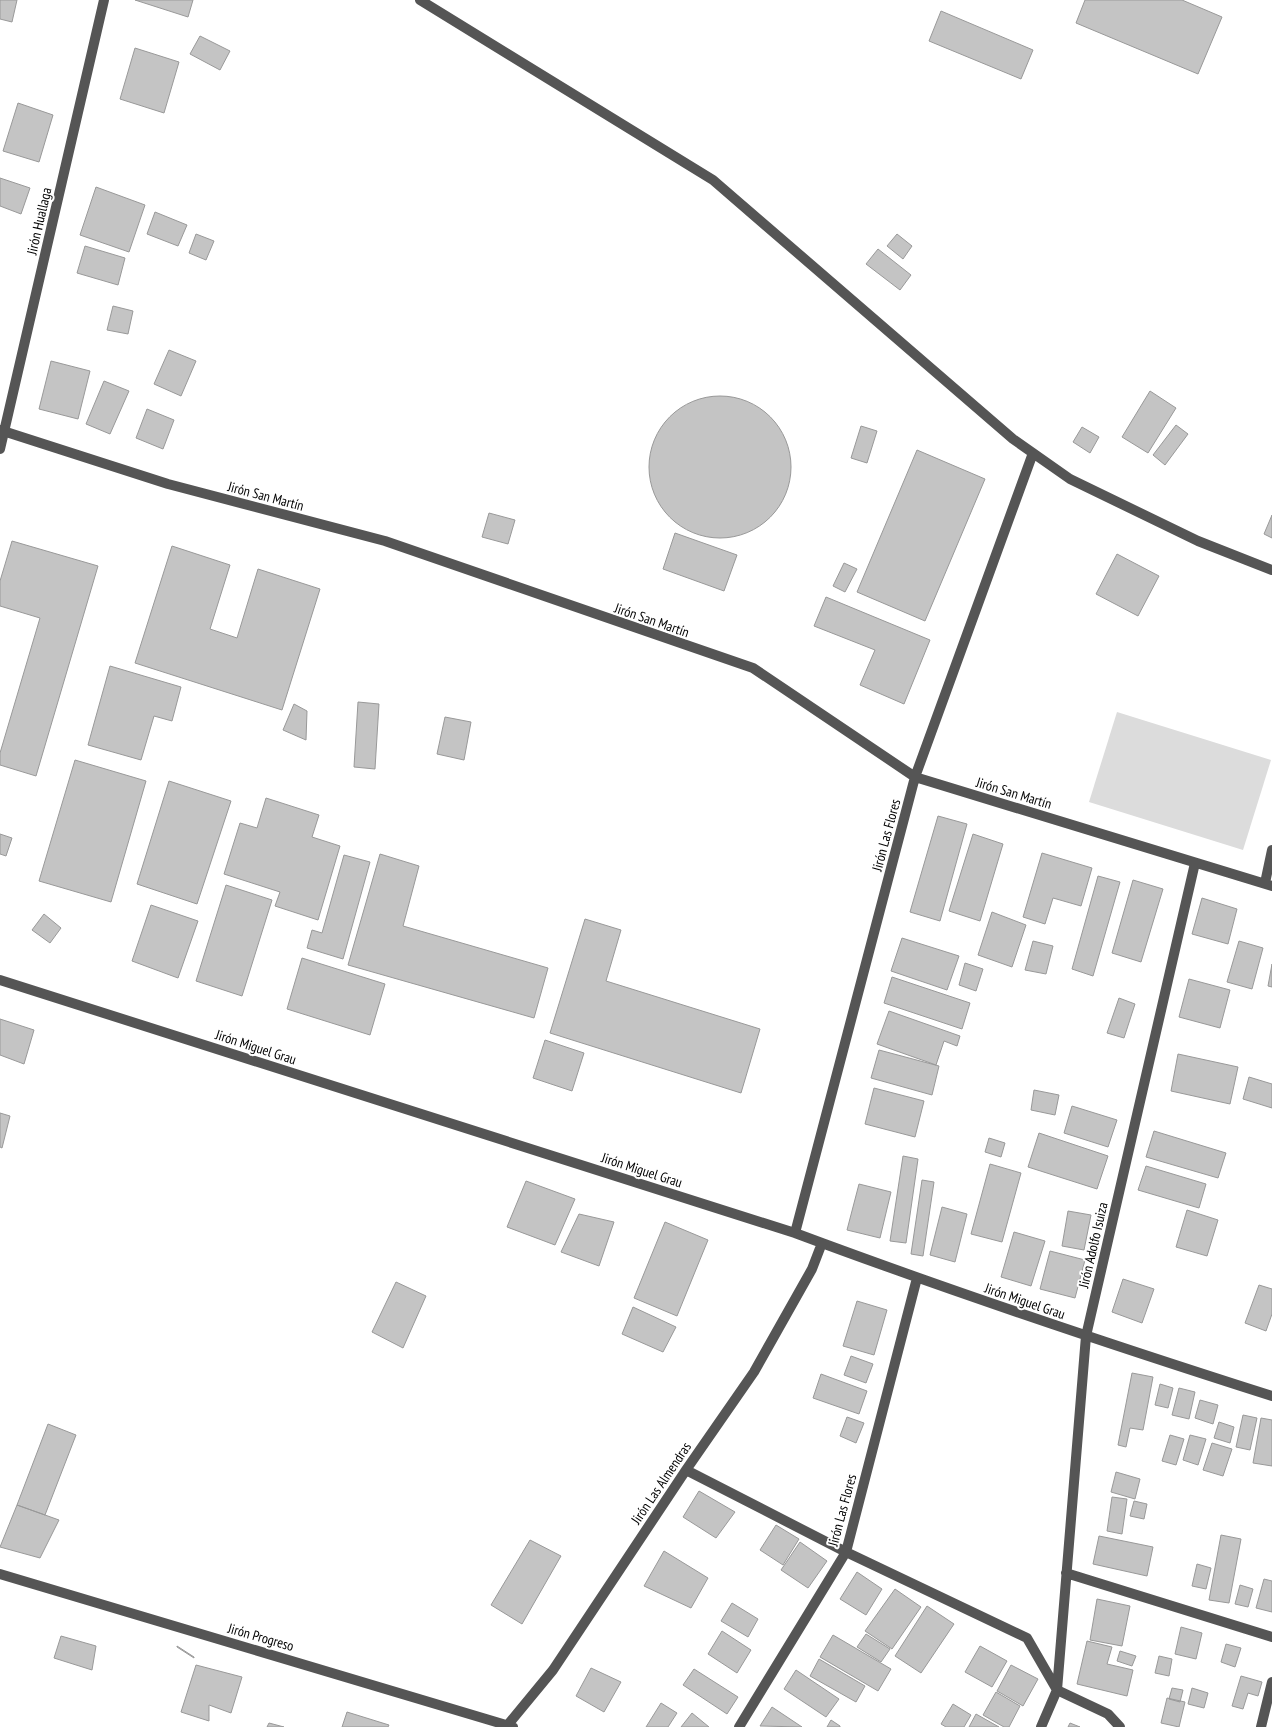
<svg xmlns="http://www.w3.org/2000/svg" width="1272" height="1727" viewBox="0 0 1272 1727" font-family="'PT Sans Narrow',sans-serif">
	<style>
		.green { fill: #dcdcdc }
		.building { fill: #c4c4c4; stroke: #999 }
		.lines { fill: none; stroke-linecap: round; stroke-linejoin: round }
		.minor { stroke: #555; stroke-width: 10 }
		.labels { text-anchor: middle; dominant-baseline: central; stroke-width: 4; stroke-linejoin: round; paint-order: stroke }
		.street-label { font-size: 14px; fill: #000; stroke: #fff }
	</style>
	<rect width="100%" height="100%" fill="#fff"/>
	<path class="green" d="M 1117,712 L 1271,760 L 1243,850 L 1089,802 Z"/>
	<path class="building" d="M 0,0 L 17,0 L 12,22 L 0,19 Z
		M 135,0 L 193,0 L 188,17 Z
		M 1085,0 L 1182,0 L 1222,17 L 1198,74 L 1076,23 Z
		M 941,11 L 1033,50 L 1021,79 L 929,41 Z
		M 200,36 L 230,51 L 220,70 L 190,54 Z
		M 135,48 L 179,62 L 164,113 L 120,99 Z
		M 18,103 L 53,115 L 39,162 L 3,151 Z
		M 0,178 L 30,188 L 21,214 L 0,206 Z
		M 96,187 L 145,205 L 129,252 L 80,235 Z
		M 155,212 L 187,225 L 178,246 L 147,234 Z
		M 196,234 L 214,241 L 206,260 L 189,253 Z
		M 897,234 L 912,246 L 903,259 L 887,246 Z
		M 85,246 L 125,258 L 118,285 L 77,273 Z
		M 878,249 L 911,275 L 900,290 L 866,264 Z
		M 113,306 L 133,311 L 128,334 L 107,330 Z
		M 169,350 L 196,361 L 181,396 L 154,384 Z
		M 51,361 L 90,371 L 78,419 L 39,409 Z
		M 104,381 L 129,391 L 110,434 L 86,424 Z
		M 1150,391 L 1176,408 L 1148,453 L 1122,437 Z
		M649 467a71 71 0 1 1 142 0a71 71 0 1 1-142 0Z
		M 147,409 L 174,420 L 163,449 L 136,438 Z
		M 1176,425 L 1188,434 L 1165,465 L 1153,455 Z
		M 861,426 L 877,431 L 867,463 L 851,458 Z
		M 1082,427 L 1099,437 L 1090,453 L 1073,442 Z
		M 917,450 L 985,479 L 925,621 L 857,592 Z
		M 489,513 L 515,520 L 508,544 L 482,537 Z
		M 1272,515 L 1272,538 L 1264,534 Z
		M 675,533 L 737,555 L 724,591 L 663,569 Z
		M 12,541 L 98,566 L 36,776 L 0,765 L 0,753 L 40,618 L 0,606 L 0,581 Z
		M 172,546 L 230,565 L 210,629 L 237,638 L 258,569 L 320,589 L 282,710 L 135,663 Z
		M 1117,554 L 1159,576 L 1138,616 L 1096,594 Z
		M 844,563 L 857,569 L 845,592 L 833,586 Z
		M 826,597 L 930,640 L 904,704 L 860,685 L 875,650 L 814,626 Z
		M 110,666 L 181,687 L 172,721 L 154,716 L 141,760 L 88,745 Z
		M 358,702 L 379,704 L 375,769 L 354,767 Z
		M 294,704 L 307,711 L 306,740 L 283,730 Z
		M 445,717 L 471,722 L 464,760 L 437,754 Z
		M 75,760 L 146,781 L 111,902 L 39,881 Z
		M 169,781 L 231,801 L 197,904 L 137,884 Z
		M 266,798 L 319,815 L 312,837 L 340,846 L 318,920 L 275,906 L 280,892 L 224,874 L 240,823 L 257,828 Z
		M 938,816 L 967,824 L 940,921 L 910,912 Z
		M 0,834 L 12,838 L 6,856 L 0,854 Z
		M 973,834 L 1003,844 L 980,921 L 949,911 Z
		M 1042,853 L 1092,868 L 1081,906 L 1053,898 L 1045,924 L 1023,917 Z
		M 380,854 L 419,866 L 403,926 L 548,968 L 534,1018 L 348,965 Z
		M 344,855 L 370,862 L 343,959 L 307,948 L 312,930 L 322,933 Z
		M 1098,876 L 1120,882 L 1093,976 L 1072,969 Z
		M 1133,880 L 1163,889 L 1141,962 L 1112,953 Z
		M 226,885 L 272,900 L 242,996 L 196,981 Z
		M 1202,898 L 1237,909 L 1228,944 L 1192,934 Z
		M 151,905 L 198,921 L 178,978 L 132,961 Z
		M 992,912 L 1026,925 L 1012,967 L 978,955 Z
		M 44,914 L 61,928 L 50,943 L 32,930 Z
		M 585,919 L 621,930 L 606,981 L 760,1029 L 741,1093 L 550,1033 Z
		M 902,938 L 959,956 L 947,990 L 891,971 Z
		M 1033,941 L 1053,946 L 1046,974 L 1025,970 Z
		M 1239,941 L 1263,948 L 1252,989 L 1227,982 Z
		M 302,958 L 385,984 L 370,1035 L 287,1009 Z
		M 965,963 L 983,969 L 976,991 L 959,985 Z
		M 1272,964 L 1272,987 L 1268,986 Z
		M 892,977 L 970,1003 L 962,1029 L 884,1003 Z
		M 1189,979 L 1230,990 L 1220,1028 L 1179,1017 Z
		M 1119,998 L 1135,1004 L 1124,1038 L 1107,1033 Z
		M 889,1011 L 960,1036 L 957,1046 L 944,1041 L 936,1065 L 877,1044 Z
		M 0,1019 L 34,1030 L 24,1064 L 0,1055 Z
		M 545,1040 L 584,1053 L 572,1091 L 533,1078 Z
		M 879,1050 L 939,1066 L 932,1095 L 871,1078 Z
		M 1178,1054 L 1238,1067 L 1230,1104 L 1171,1091 Z
		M 1249,1077 L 1272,1084 L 1272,1108 L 1243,1099 Z
		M 874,1088 L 924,1101 L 915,1137 L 865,1124 Z
		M 1034,1090 L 1059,1095 L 1055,1115 L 1031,1110 Z
		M 1072,1106 L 1117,1120 L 1108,1147 L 1064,1133 Z
		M 0,1113 L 10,1116 L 2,1148 L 0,1147 Z
		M 1154,1131 L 1226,1153 L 1218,1178 L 1146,1157 Z
		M 1039,1133 L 1108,1156 L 1097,1189 L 1028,1167 Z
		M 989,1138 L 1005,1143 L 1001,1157 L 985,1152 Z
		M 903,1156 L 918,1159 L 906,1243 L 890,1241 Z
		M 990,1164 L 1021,1173 L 1002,1242 L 971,1234 Z
		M 1146,1166 L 1206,1184 L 1199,1208 L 1138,1190 Z
		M 922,1180 L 934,1182 L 923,1256 L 911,1254 Z
		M 526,1181 L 575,1199 L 555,1245 L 507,1227 Z
		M 859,1184 L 891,1192 L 880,1238 L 847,1230 Z
		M 942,1207 L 967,1214 L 955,1262 L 930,1255 Z
		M 1187,1210 L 1218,1220 L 1207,1256 L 1176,1247 Z
		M 1068,1211 L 1091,1215 L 1084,1250 L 1062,1246 Z
		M 579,1214 L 614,1222 L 599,1266 L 561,1252 Z
		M 665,1222 L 708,1240 L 677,1316 L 634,1298 Z
		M 1014,1232 L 1045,1241 L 1031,1286 L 1001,1277 Z
		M 1050,1251 L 1085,1260 L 1075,1298 L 1040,1289 Z
		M 1123,1279 L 1154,1289 L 1142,1323 L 1112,1312 Z
		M 396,1282 L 426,1296 L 403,1348 L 372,1332 Z
		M 1259,1285 L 1272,1289 L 1272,1314 L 1266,1331 L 1245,1323 Z
		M 857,1301 L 887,1310 L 874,1355 L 843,1346 Z
		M 633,1307 L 676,1327 L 663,1352 L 622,1334 Z
		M 851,1356 L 873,1364 L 866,1383 L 844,1375 Z
		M 1132,1373 L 1153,1377 L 1143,1430 L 1130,1428 L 1126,1447 L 1118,1445 Z
		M 821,1374 L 867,1391 L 859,1414 L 813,1398 Z
		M 1160,1384 L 1173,1388 L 1168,1408 L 1155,1405 Z
		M 1179,1388 L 1195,1392 L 1189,1419 L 1172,1415 Z
		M 1200,1400 L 1218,1405 L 1213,1424 L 1195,1418 Z
		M 1243,1415 L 1257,1418 L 1250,1450 L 1236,1447 Z
		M 847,1417 L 864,1423 L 856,1443 L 840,1436 Z
		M 1261,1418 L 1272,1420 L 1272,1466 L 1253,1463 Z
		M 1219,1422 L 1234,1427 L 1230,1443 L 1214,1438 Z
		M 48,1424 L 76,1435 L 45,1515 L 17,1505 Z
		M 1170,1435 L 1184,1439 L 1176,1465 L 1162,1461 Z
		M 1190,1435 L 1206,1439 L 1198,1465 L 1183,1460 Z
		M 1212,1443 L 1232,1449 L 1223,1476 L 1203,1470 Z
		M 1116,1472 L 1140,1479 L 1135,1499 L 1111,1492 Z
		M 699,1491 L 735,1512 L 716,1538 L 683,1517 Z
		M 1112,1497 L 1127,1499 L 1122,1534 L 1107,1531 Z
		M 1134,1501 L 1147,1504 L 1144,1519 L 1130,1516 Z
		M 17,1505 L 59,1520 L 40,1558 L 0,1547 Z
		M 776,1525 L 799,1539 L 783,1565 L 760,1550 Z
		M 1221,1535 L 1241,1539 L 1229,1603 L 1209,1600 Z
		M 1099,1536 L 1153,1547 L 1147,1576 L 1093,1564 Z
		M 530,1540 L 561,1556 L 522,1624 L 491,1605 Z
		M 800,1542 L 827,1561 L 808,1588 L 781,1570 Z
		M 664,1551 L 708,1578 L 691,1608 L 644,1586 Z
		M 1197,1564 L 1211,1568 L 1206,1589 L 1192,1586 Z
		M 857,1572 L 882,1589 L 866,1615 L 840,1599 Z
		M 1264,1579 L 1272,1581 L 1272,1612 L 1256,1608 Z
		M 1240,1585 L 1253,1589 L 1248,1607 L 1235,1604 Z
		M 895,1589 L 921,1607 L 892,1649 L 865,1631 Z
		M 1097,1599 L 1130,1606 L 1122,1646 L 1090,1640 Z
		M 732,1603 L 758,1619 L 748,1637 L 721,1621 Z
		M 927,1606 L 954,1624 L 921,1673 L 895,1656 Z
		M 1181,1627 L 1202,1633 L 1196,1659 L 1175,1654 Z
		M 722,1631 L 751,1650 L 737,1673 L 708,1654 Z
		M 866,1634 L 890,1649 L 881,1662 L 857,1647 Z
		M 833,1635 L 891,1669 L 878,1691 L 820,1657 Z
		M 61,1636 L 96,1646 L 92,1670 L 54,1658 Z
		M 1087,1641 L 1112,1647 L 1107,1664 L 1133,1670 L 1127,1696 L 1077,1684 Z
		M 1226,1644 L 1241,1648 L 1235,1667 L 1221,1662 Z
		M 177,1646 L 194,1657 L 194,1658 L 177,1647 Z
		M 980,1646 L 1007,1661 L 992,1687 L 965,1672 Z
		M 1120,1651 L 1136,1656 L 1132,1666 L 1117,1661 Z
		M 1159,1656 L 1172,1659 L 1169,1676 L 1155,1673 Z
		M 819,1659 L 865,1686 L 856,1702 L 810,1676 Z
		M 196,1665 L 242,1677 L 231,1713 L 209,1705 L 209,1721 L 181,1712 Z
		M 1011,1665 L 1038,1679 L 1023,1706 L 997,1691 Z
		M 591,1668 L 621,1682 L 604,1712 L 576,1696 Z
		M 694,1669 L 738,1697 L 727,1714 L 683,1685 Z
		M 796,1670 L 839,1699 L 826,1717 L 784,1689 Z
		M 1241,1676 L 1262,1682 L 1258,1696 L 1248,1693 L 1243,1709 L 1232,1706 Z
		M 1172,1688 L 1183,1690 L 1180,1702 L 1169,1699 Z
		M 1192,1688 L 1208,1693 L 1204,1708 L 1188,1704 Z
		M 996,1692 L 1020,1706 L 1009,1727 L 1004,1727 L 983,1715 Z
		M 1167,1698 L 1185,1702 L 1179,1727 L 1161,1723 Z
		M 661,1703 L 677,1713 L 668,1727 L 646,1727 Z
		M 953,1704 L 971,1715 L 964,1727 L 946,1727 L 941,1724 Z
		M 772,1707 L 802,1727 L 760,1726 Z
		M 347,1712 L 389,1725 L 388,1727 L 342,1727 Z
		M 692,1713 L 709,1727 L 681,1727 Z
		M 976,1714 L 999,1727 L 969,1727 Z
		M 831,1720 L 840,1726 L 840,1727 L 827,1727 Z
		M 269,1723 L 284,1727 L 267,1727 Z
		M 1070,1723 L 1080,1727 L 1068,1727 Z"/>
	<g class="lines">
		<path class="minor" d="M 420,0 L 713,180 L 1013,439 L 1070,479 L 1198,541 L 1272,570
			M 0,430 L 168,484 L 385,541 L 753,668 L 915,777 L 1272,886
			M 0,449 L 104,0
			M 1265,883 L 1272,850
			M 0,980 L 795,1233 C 953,1292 1112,1345 1272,1396
			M 795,1233 L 915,777 L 1033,453
			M 686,1470 L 846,1552 L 1027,1638 L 1057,1690 L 1108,1714 L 1120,1727
			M 1066,1573 L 1272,1637
			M 0,1574 L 513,1727
			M 506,1727 L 553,1670 L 686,1470 L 754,1372 L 812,1269 L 822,1243
			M 739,1727 L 846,1552 L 917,1278
			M 1041,1727 L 1057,1690 L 1086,1336 L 1195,863
			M 1261,1727 L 1272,1682"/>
	</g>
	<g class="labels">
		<g class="street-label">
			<text transform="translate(39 221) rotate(-77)">Jirón Huallaga</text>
			<text transform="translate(266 496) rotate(15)">Jirón San Martín</text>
			<text transform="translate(652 620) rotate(19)">Jirón San Martín</text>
			<text transform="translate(1014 793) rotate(17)">Jirón San Martín</text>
			<text transform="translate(886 835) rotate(-75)">Jirón Las Flores</text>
			<text transform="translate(256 1047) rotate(18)">Jirón Miguel Grau</text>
			<text transform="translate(642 1170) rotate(18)">Jirón Miguel Grau</text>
			<text transform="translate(1093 1245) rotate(-77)">Jirón Adolfo Isuiza</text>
			<text transform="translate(1025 1301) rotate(19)">Jirón Miguel Grau</text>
			<text transform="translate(661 1483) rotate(-56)">Jirón Las Almendras</text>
			<text transform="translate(842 1510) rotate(-75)">Jirón Las Flores</text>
			<text transform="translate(261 1637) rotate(16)">Jirón Progreso</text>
		</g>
	</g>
</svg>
